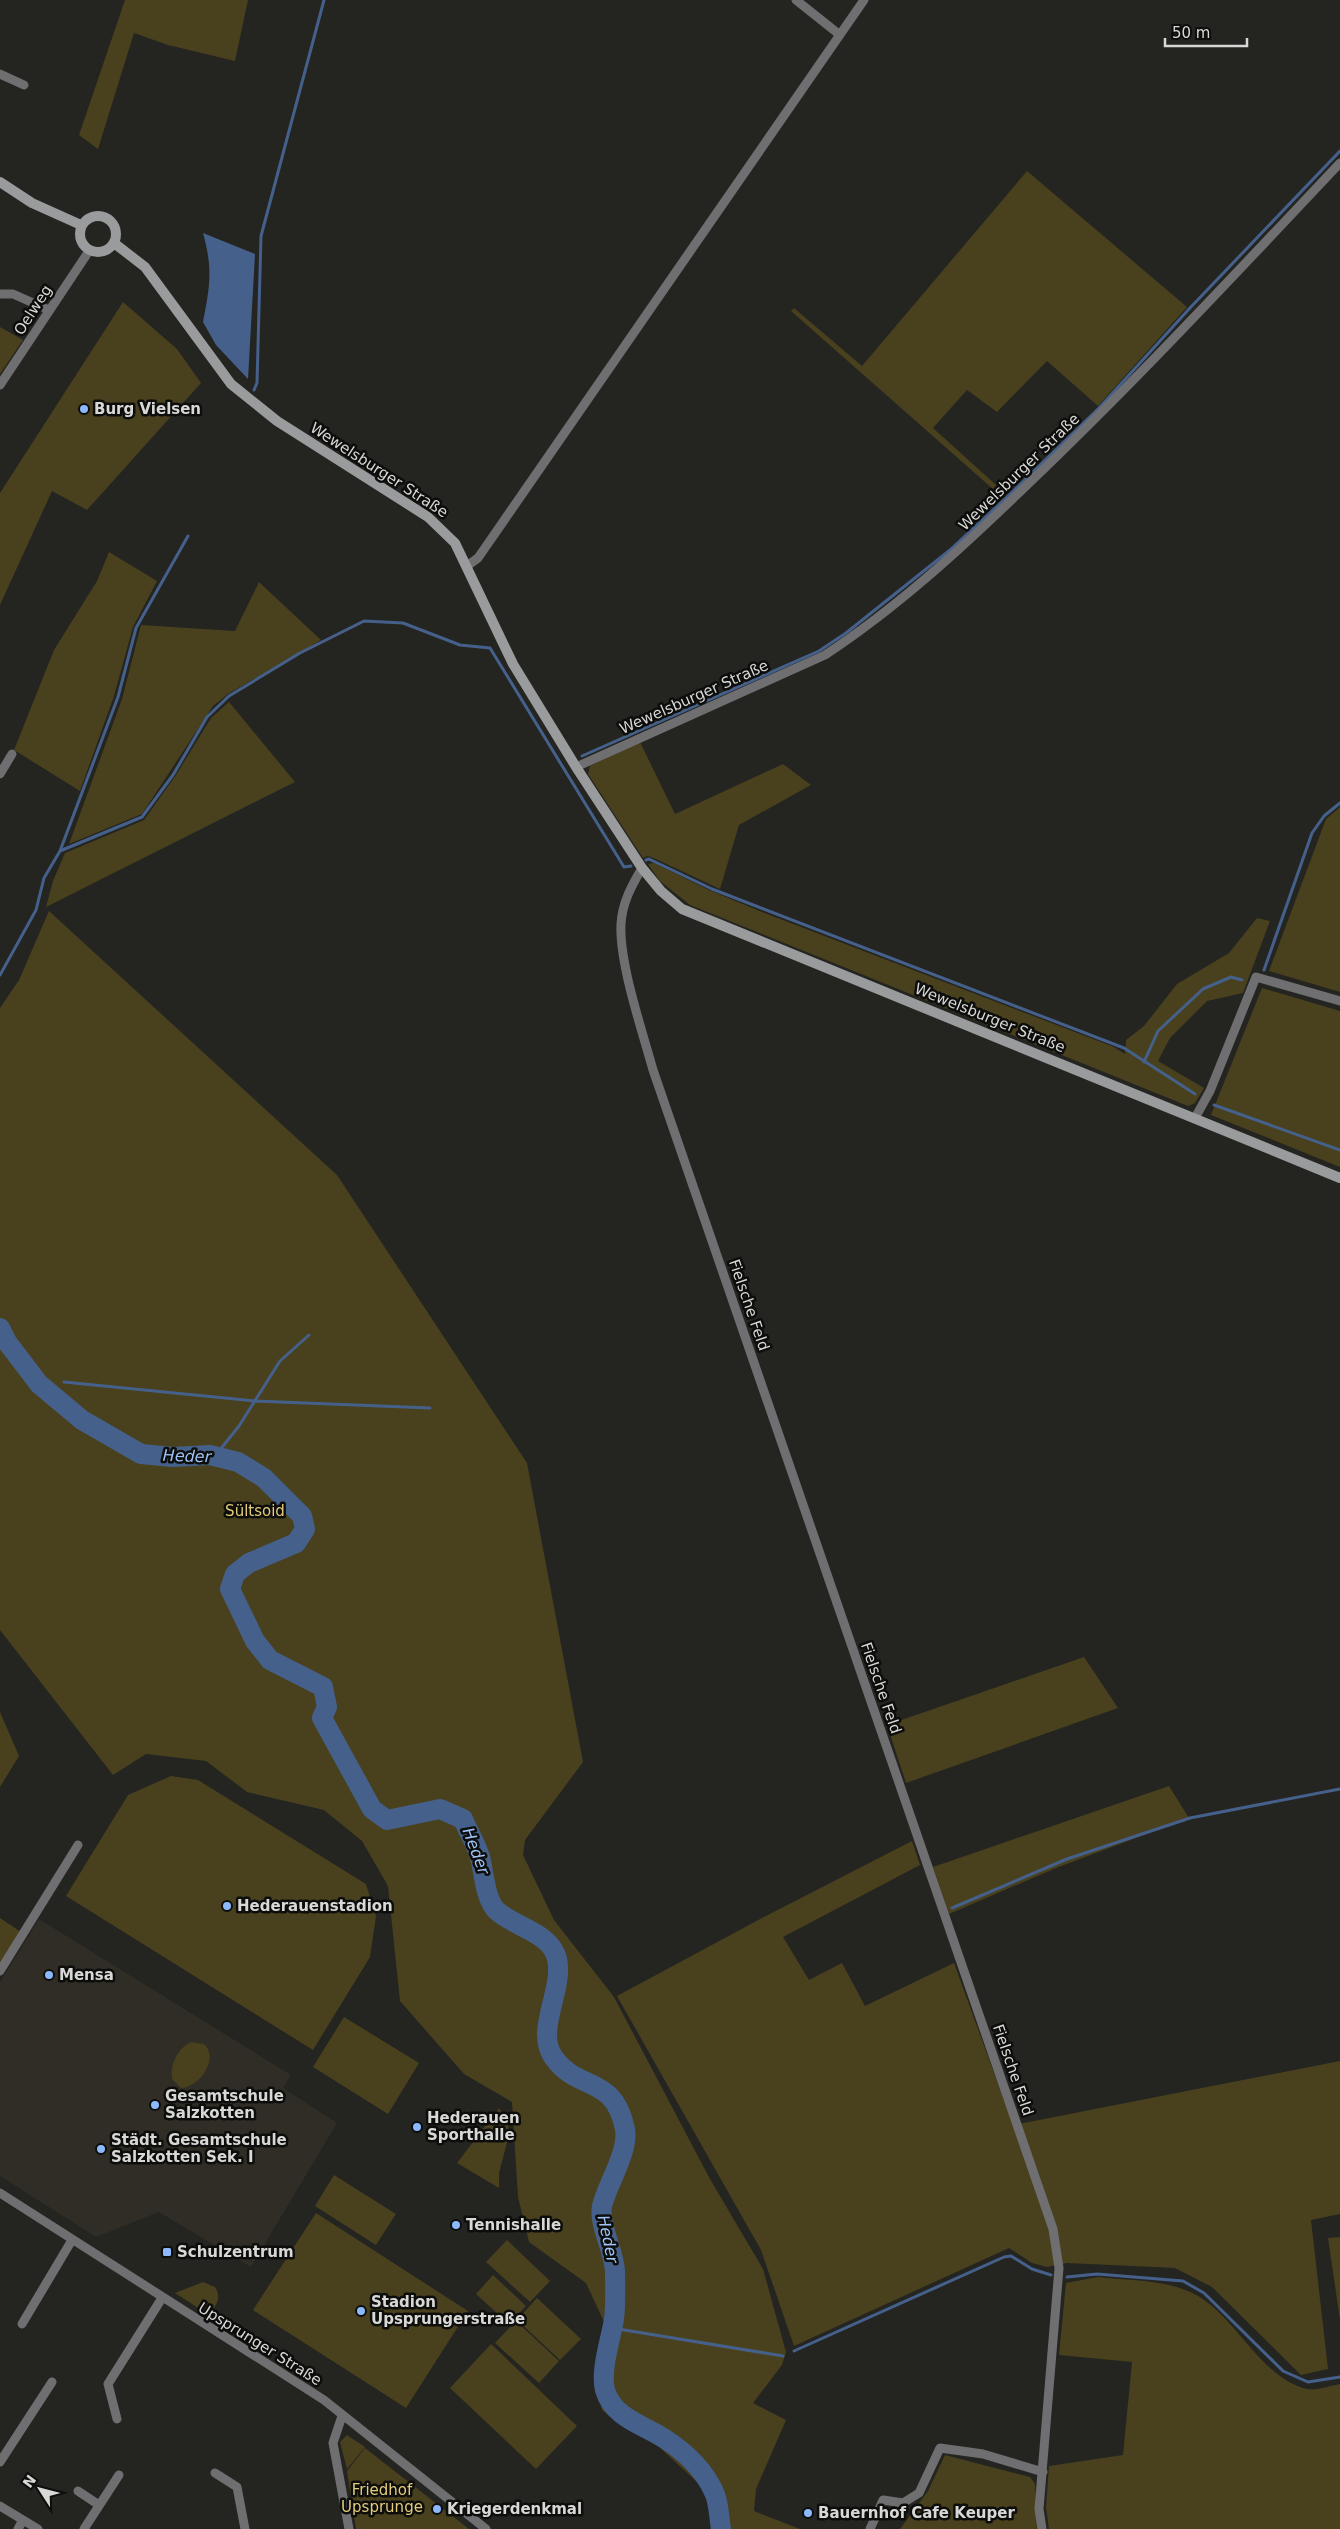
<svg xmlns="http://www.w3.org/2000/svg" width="1340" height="2529" viewBox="0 0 1340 2529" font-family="'DejaVu Sans',sans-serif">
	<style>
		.built { fill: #2f2d25 }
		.green { fill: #49401e }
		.water { fill: #45618b }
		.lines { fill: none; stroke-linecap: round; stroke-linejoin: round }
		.stream { stroke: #45618b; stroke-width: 3 }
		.river { stroke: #45618b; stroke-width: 20 }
		.street { stroke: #6f6f71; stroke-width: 9 }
		.secondary { stroke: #999b9d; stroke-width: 10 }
		.poi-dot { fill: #8bb9fc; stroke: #0d0d0c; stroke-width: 2 }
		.labels { text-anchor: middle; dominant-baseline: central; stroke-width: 5; stroke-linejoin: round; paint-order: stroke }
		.street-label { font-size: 15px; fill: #d8d8d6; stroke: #0d0d0c }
		.poi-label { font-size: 15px; font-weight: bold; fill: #d8d8d6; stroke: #0d0d0c; text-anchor: start }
		.park-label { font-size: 15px; fill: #e3cc7a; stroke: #0d0d0c }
		.water-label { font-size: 16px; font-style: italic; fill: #9ec3f7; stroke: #0d0d0c }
	</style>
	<rect width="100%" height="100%" fill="#242421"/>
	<path class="built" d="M 39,1919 L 291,2075 L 283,2088 L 337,2123 L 251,2267 L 159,2212 L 96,2237 L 0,2176 L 0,1982 Z"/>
	<path class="green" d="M 125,0 L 248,0 L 235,61 L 168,45 L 134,33 L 98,149 L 79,135 Z
		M 1027,171 L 1187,307 L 1098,406 L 1047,361 L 997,412 L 967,390 L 933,428 L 1006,494 L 1002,497 L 791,311 L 794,308 L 862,366 Z
		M 123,302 L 177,349 L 201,383 L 87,510 L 52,491 L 0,605 L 0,493 Z
		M 0,327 L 23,340 L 0,374 Z
		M 109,552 L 157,581 L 133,627 L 114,696 L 80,791 L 14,750 L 54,650 L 97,581 Z
		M 259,582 L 321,640 L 228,694 L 213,706 L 142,814 L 69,844 L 122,699 L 141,625 L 235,631 Z
		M 229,702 L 295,782 L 46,907 L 53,881 L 65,853 L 144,820 L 176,775 L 211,718 Z
		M 640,742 L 675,814 L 783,764 L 811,785 L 739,825 L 720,889 L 656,859 L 648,856 L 643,858 L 588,774 L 590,766 Z
		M 1340,807 L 1340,992 L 1269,971 L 1326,819 Z
		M 654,863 L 709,890 L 762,912 L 1114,1047 L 1125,1054 L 1126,1040 L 1144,1026 L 1177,984 L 1229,953 L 1257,918 L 1270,921 L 1243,993 L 1207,1001 L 1170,1038 L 1158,1061 L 1204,1088 L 1195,1103 L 1188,1106 L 690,905 L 660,881 L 648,864 Z
		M 49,911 L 337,1175 L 527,1463 L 583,1762 L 525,1840 L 523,1855 L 554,1920 L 614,1997 L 710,2179 L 763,2269 L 786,2352 L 782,2365 L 753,2403 L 786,2420 L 756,2489 L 754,2511 L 800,2529 L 729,2529 L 727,2515 L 726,2529 L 716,2529 L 711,2495 L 656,2444 L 618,2423 L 602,2410 L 596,2384 L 605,2324 L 586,2283 L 529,2242 L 518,2197 L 512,2102 L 464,2074 L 400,2001 L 388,1886 L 362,1841 L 324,1810 L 247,1792 L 206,1761 L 146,1754 L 113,1775 L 0,1630 L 0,1008 L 19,980 Z
		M 1262,988 L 1340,1011 L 1340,1167 L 1211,1115 Z
		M 1084,1657 L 1118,1708 L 906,1783 L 887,1725 Z
		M 0,1712 L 19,1756 L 0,1787 Z
		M 171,1776 L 198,1780 L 366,1884 L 376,1916 L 370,1957 L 313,2050 L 66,1896 L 128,1795 Z
		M 1169,1786 L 1189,1818 L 1056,1868 L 949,1914 L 933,1867 Z
		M 912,1841 L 920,1865 L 783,1937 L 809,1980 L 842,1963 L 865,2006 L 954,1963 L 1013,2125 L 1340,2061 L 1340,2214 L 1311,2220 L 1328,2369 L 1301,2375 L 1212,2287 L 1175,2268 L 1067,2263 L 1047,2267 L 1032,2263 L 1009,2248 L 794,2346 L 761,2250 L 617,1996 L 762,1918 Z
		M 0,1918 L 21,1932 L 0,1964 Z
		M 344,2017 L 419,2063 L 388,2114 L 313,2067 Z
		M 191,2042 L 204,2044 C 220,2058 199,2088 181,2088 L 172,2079 C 170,2064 177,2049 191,2042 Z
		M 499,2108 L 505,2118 L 510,2131 L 499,2173 L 499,2188 L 457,2163 Z
		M 334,2175 L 396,2214 L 376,2245 L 315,2206 Z
		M 316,2213 L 468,2311 L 406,2408 L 253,2310 Z
		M 1340,2237 L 1340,2320 L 1328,2238 Z
		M 507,2240 L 550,2281 L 530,2302 L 486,2262 Z
		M 493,2275 L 526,2306 L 509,2324 L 476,2294 Z
		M 1098,2277 C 1131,2281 1169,2279 1198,2296 C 1236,2318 1259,2374 1303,2388 C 1314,2392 1329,2386 1340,2384 L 1340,2529 L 1049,2529 L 1046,2507 L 1049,2466 L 1123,2455 L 1132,2362 L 1059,2355 L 1066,2283 Z
		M 203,2282 L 215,2287 C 222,2298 216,2306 209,2315 L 175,2293 Z
		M 537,2298 L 581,2339 L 560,2360 L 517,2320 Z
		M 516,2321 L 559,2361 L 539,2383 L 495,2343 Z
		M 491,2344 L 577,2426 L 536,2469 L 450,2388 Z
		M 347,2435 L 365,2447 L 347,2469 L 340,2442 Z
		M 365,2448 L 469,2529 L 356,2529 L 347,2471 Z
		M 945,2455 L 1030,2477 L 1035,2484 L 1037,2529 L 900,2529 L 928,2491 Z"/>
	<path class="water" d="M 203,233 L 255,254 L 248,379 L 216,345 L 203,322 C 210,286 213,269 203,233 Z"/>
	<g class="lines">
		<path class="stream" d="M 254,390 L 257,383 L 261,236 L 324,0
			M 582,756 L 819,651 L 846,633 L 950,550 L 1007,497 L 1099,408 L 1189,309 L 1340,151
			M 60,851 L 118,697 L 136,628 L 188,536
			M 646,860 L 649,859 L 712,889 L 1124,1048 L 1195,1094
			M 1264,970 L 1312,833 L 1324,816 L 1340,803
			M 0,975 L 36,910 L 44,878 L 60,851 L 142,817 L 173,775 L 207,717 L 229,696 L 300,653 L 364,621 L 403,623 L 460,645 L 490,648 L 624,867 L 631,866
			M 1144,1062 L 1158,1031 L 1203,989 L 1231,977 L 1242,980
			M 1214,1105 L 1340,1150
			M 64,1382 L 255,1401 L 430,1408
			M 215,1456 L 239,1426 L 280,1361 L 309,1335
			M 952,1908 L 1067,1859 L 1190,1818 L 1340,1789
			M 1067,2277 L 1097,2274 L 1183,2281 L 1204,2293 L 1283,2371 L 1308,2382 L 1340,2377
			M 612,2328 L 783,2356
			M 794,2351 L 1004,2257 L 1011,2256 L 1032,2269 L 1051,2275"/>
		<path class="river" d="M 0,1328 L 7,1342 L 39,1384 L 82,1420 L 141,1454 L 173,1457 L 210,1455 L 238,1462 L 264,1478 L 302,1516 L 305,1529 L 296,1543 L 249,1563 L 235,1574 L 230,1589 L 255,1641 L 270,1660 L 323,1687 L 327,1707 L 322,1718 L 372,1809 L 387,1820 L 440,1809 L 463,1819 C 468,1831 476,1844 480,1857 C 484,1873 485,1898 496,1910 C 513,1927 551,1932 557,1959 C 564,1991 534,2031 554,2058 C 578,2092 614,2074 625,2129 C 629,2152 607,2184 602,2206 C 598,2224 615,2253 615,2272 C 615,2287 616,2304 614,2319 C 611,2339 600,2370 605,2390 C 613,2418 644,2425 665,2439 C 685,2452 704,2470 714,2492 C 719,2502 719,2518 721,2529"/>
		<path class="street" d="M 796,0 L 840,35
			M 0,74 L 24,85
			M 0,294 L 13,294 L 49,310
			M 0,385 L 89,251
			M 467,566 L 478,558 L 864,0
			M 576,767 L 825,655 C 898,607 964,546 1027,485 C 1135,382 1237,272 1340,163
			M 0,774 L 12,754
			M 642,868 C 632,885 622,903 621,924 C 619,963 642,1030 653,1070 L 1053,2229 L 1059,2268 L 1039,2509 L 1042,2529
			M 1195,1118 L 1210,1091 L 1256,977 L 1340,1001
			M 0,1971 L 78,1845
			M 0,2193 L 324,2400 L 486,2529
			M 22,2324 L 72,2240
			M 342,2416 L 333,2443 L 349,2529
			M 117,2419 L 108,2384 L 162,2298
			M 0,2462 L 52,2382
			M 215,2473 L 237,2487 L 245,2529
			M 78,2491 L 99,2505
			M 0,2506 L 38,2529
			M 18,2529 L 23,2520
			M 84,2529 L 119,2475
			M 870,2529 L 883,2500 L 903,2503 L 919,2493 L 940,2448 L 983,2454 L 1043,2472"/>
		<path class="secondary" d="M 0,182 L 32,203 L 81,225
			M80 234a18 18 0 1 1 36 0a18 18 0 1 1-36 0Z
			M 114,243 L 145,267 L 231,384 L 277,421 L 428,517 L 455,543 L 513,664 L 576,767 L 642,868 L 661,891 L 682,909 L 1340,1178"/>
	</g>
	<g class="poi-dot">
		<circle cx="84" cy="409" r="5"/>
		<circle cx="227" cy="1906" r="5"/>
		<circle cx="49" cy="1975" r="5"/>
		<circle cx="155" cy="2105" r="5"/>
		<circle cx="417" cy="2127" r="5"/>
		<circle cx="101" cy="2149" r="5"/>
		<circle cx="456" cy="2225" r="5"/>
		<rect x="162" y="2247" width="10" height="10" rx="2.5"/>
		<circle cx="361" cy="2311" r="5"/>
		<circle cx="437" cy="2509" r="5"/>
		<circle cx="808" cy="2513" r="5"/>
	</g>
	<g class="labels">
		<g class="street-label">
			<text transform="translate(33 310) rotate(-57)">Oelweg</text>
			<text transform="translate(379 470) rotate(33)">Wewelsburger Straße</text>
			<text transform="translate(1019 472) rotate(-44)">Wewelsburger Straße</text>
			<text transform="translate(694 697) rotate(-24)">Wewelsburger Straße</text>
			<text transform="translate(990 1018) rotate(22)">Wewelsburger Straße</text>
			<text transform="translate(749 1305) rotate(71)">Fielsche Feld</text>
			<text transform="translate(881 1688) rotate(71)">Fielsche Feld</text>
			<text transform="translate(1013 2070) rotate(71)">Fielsche Feld</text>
			<text transform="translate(260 2344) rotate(32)">Upsprunger Straße</text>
		</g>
		<g class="poi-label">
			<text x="94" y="409">Burg Vielsen</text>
			<text x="237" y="1906">Hederauenstadion</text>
			<text x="59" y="1975">Mensa</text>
			<text x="165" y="2096">Gesamtschule<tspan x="165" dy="17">Salzkotten</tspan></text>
			<text x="427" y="2118">Hederauen<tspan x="427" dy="17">Sporthalle</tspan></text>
			<text x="111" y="2140">Städt. Gesamtschule<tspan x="111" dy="17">Salzkotten Sek. I</tspan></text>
			<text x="466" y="2225">Tennishalle</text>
			<text x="177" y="2252">Schulzentrum</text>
			<text x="371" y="2302">Stadion<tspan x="371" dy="17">Upsprungerstraße</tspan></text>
			<text x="447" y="2509">Kriegerdenkmal</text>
			<text x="818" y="2513">Bauernhof Cafe Keuper</text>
		</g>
		<g class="park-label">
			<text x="255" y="1511">Sültsoid</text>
			<text x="382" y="2490">Friedhof<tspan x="382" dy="17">Upsprunge</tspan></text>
		</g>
		<g class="water-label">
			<text transform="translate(187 1456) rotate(2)">Heder</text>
			<text transform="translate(476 1851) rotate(69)">Heder</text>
			<text transform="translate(608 2239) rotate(78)">Heder</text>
		</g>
	</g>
	<g transform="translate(40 2489) rotate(306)" stroke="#0d0d0c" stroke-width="4" paint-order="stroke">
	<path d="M0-4L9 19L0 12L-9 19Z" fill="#d8d8d6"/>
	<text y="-8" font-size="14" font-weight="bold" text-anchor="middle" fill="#d8d8d6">N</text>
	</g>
	<path d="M1165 38v8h82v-8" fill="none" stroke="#d8d8d6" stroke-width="2.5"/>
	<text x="1172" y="38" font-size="15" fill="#d8d8d6" stroke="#0d0d0c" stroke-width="4" paint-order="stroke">50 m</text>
</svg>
